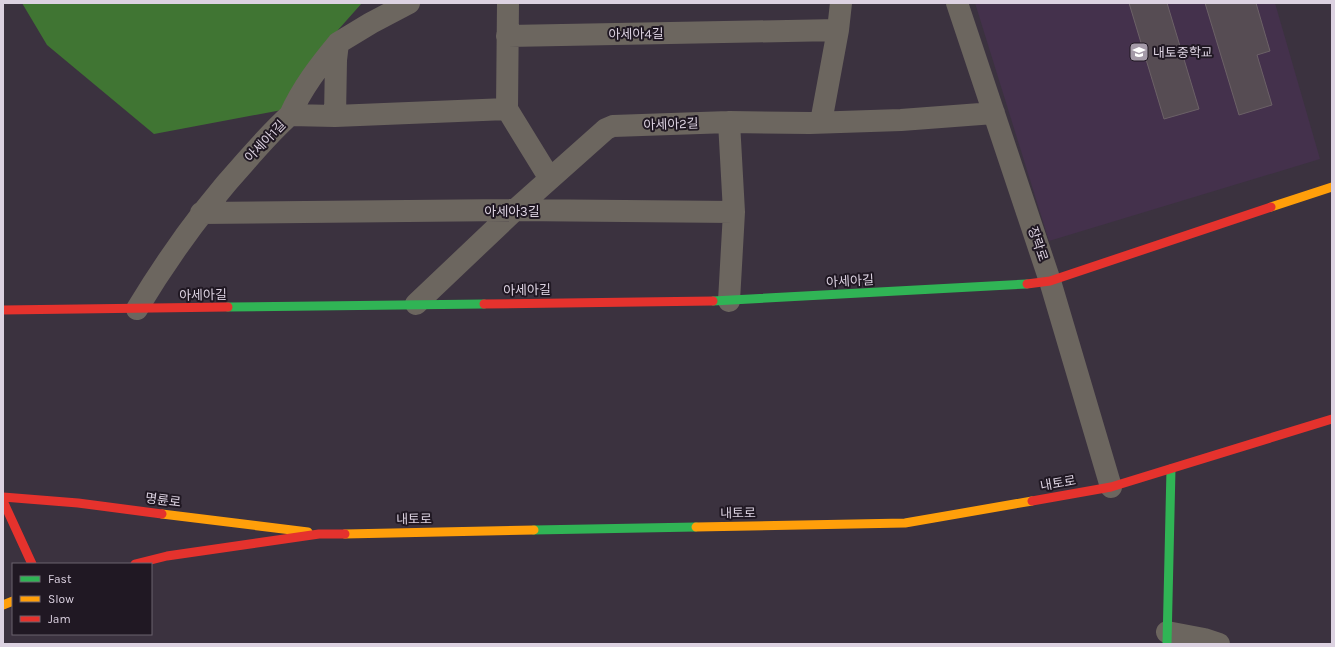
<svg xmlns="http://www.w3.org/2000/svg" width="1335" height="647" viewBox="0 0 1335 647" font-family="Karla,'Noto Sans KR',sans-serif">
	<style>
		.built { fill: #44314c }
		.forest { fill: #407533 }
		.building { fill: #564c53; stroke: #6c6167 }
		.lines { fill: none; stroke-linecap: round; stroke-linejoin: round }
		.street { stroke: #6c665f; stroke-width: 22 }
		.fast { stroke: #30b455; stroke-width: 9 }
		.slow { stroke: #ff9f0a; stroke-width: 9 }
		.jam { stroke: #e5322d; stroke-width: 9 }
		.labels { text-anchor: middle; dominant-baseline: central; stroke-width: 4; stroke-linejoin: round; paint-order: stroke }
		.street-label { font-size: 13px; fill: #dcd2e1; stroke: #201823 }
		.poi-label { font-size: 13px; fill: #dcd2e1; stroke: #201823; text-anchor: start }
	</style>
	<rect width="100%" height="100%" fill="#3b323f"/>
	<path class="built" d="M 975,3 L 1275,3 L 1320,159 L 1049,241 Z"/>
	<path class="forest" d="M 22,3 L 362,3 L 330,39 L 287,109 L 154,134 L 47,45 Z"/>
	<path class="building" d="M 1129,3 L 1167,3 L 1199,109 L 1164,119 Z
		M 1205,3 L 1256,3 L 1270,51 L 1257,55 L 1272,105 L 1239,115 Z"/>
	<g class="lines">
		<path class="street" d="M 508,3 L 507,109 L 550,179
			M 957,3 L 1050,281 L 1111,487
			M 507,36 L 838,30
			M 290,115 C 302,88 319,66 338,43
			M 335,116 L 336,60 L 338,43 L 371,23 L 409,3
			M 729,122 L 734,212 L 729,301
			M 821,122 L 838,30 L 841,3
			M 201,213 L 515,210 L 734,212
			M 416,304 L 515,210 L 606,129 L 613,126 L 729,122 L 810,123 L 901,120 L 994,113
			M 137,309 C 169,256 204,207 246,161 C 260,145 274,129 290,115 L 335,116 L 507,109
			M 1167,632 L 1204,639 L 1219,644"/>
		<path class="fast" d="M 713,301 L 1027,284
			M 228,307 L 484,304
			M 534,530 L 696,527
			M 1167,644 L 1171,469"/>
		<path class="slow" d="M 1271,207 L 1332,187
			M 162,514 L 308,532
			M 696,527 L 905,523 L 1032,501
			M 345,534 L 534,530
			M 3,605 L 13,601"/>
		<path class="jam" d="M 1027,284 L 1050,281 L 1271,207
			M 484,304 L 713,301
			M 3,310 L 228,307
			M 3,497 L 78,503 L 162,514
			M 3,501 L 32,564
			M 1032,501 L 1111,487 L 1332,419
			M 135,564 L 167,556 L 319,534 L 345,534"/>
	</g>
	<defs>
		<g id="school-square" transform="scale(1)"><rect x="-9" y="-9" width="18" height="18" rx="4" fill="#a49aa8" stroke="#201823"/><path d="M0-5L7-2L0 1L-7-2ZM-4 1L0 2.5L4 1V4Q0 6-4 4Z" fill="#fff"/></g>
	</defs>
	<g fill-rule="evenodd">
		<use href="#school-square" x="1139" y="52"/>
	</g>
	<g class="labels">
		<g class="street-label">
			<text transform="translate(636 34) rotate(-1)">아세아4길</text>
			<text transform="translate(671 124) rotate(-2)">아세아2길</text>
			<text transform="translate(265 141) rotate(-46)">아세아1길</text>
			<text x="512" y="211">아세아3길</text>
			<text transform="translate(1038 244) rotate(71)">장락로</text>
			<text transform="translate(850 281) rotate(-3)">아세아길</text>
			<text transform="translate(527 290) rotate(-1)">아세아길</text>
			<text transform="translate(203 295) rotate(-1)">아세아길</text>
			<text transform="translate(1058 483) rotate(-10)">내토로</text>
			<text transform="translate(163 500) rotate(7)">명륜로</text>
			<text transform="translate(738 513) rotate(-1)">내토로</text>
			<text transform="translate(414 519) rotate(-1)">내토로</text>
		</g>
		<g class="poi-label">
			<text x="1153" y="52">내토중학교</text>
		</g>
	</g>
	<rect width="1335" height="647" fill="none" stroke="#dcd2e1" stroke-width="8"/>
	<rect x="12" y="563" width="140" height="72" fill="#201823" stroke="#6b626f"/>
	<rect x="20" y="576" width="20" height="6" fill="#30b455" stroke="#6b626f"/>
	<text x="48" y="583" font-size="12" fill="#dcd2e1">Fast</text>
	<rect x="20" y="596" width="20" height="6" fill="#ff9f0a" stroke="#6b626f"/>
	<text x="48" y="603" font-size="12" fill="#dcd2e1">Slow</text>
	<rect x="20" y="616" width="20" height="6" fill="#e5322d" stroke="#6b626f"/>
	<text x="48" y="623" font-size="12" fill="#dcd2e1">Jam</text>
</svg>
